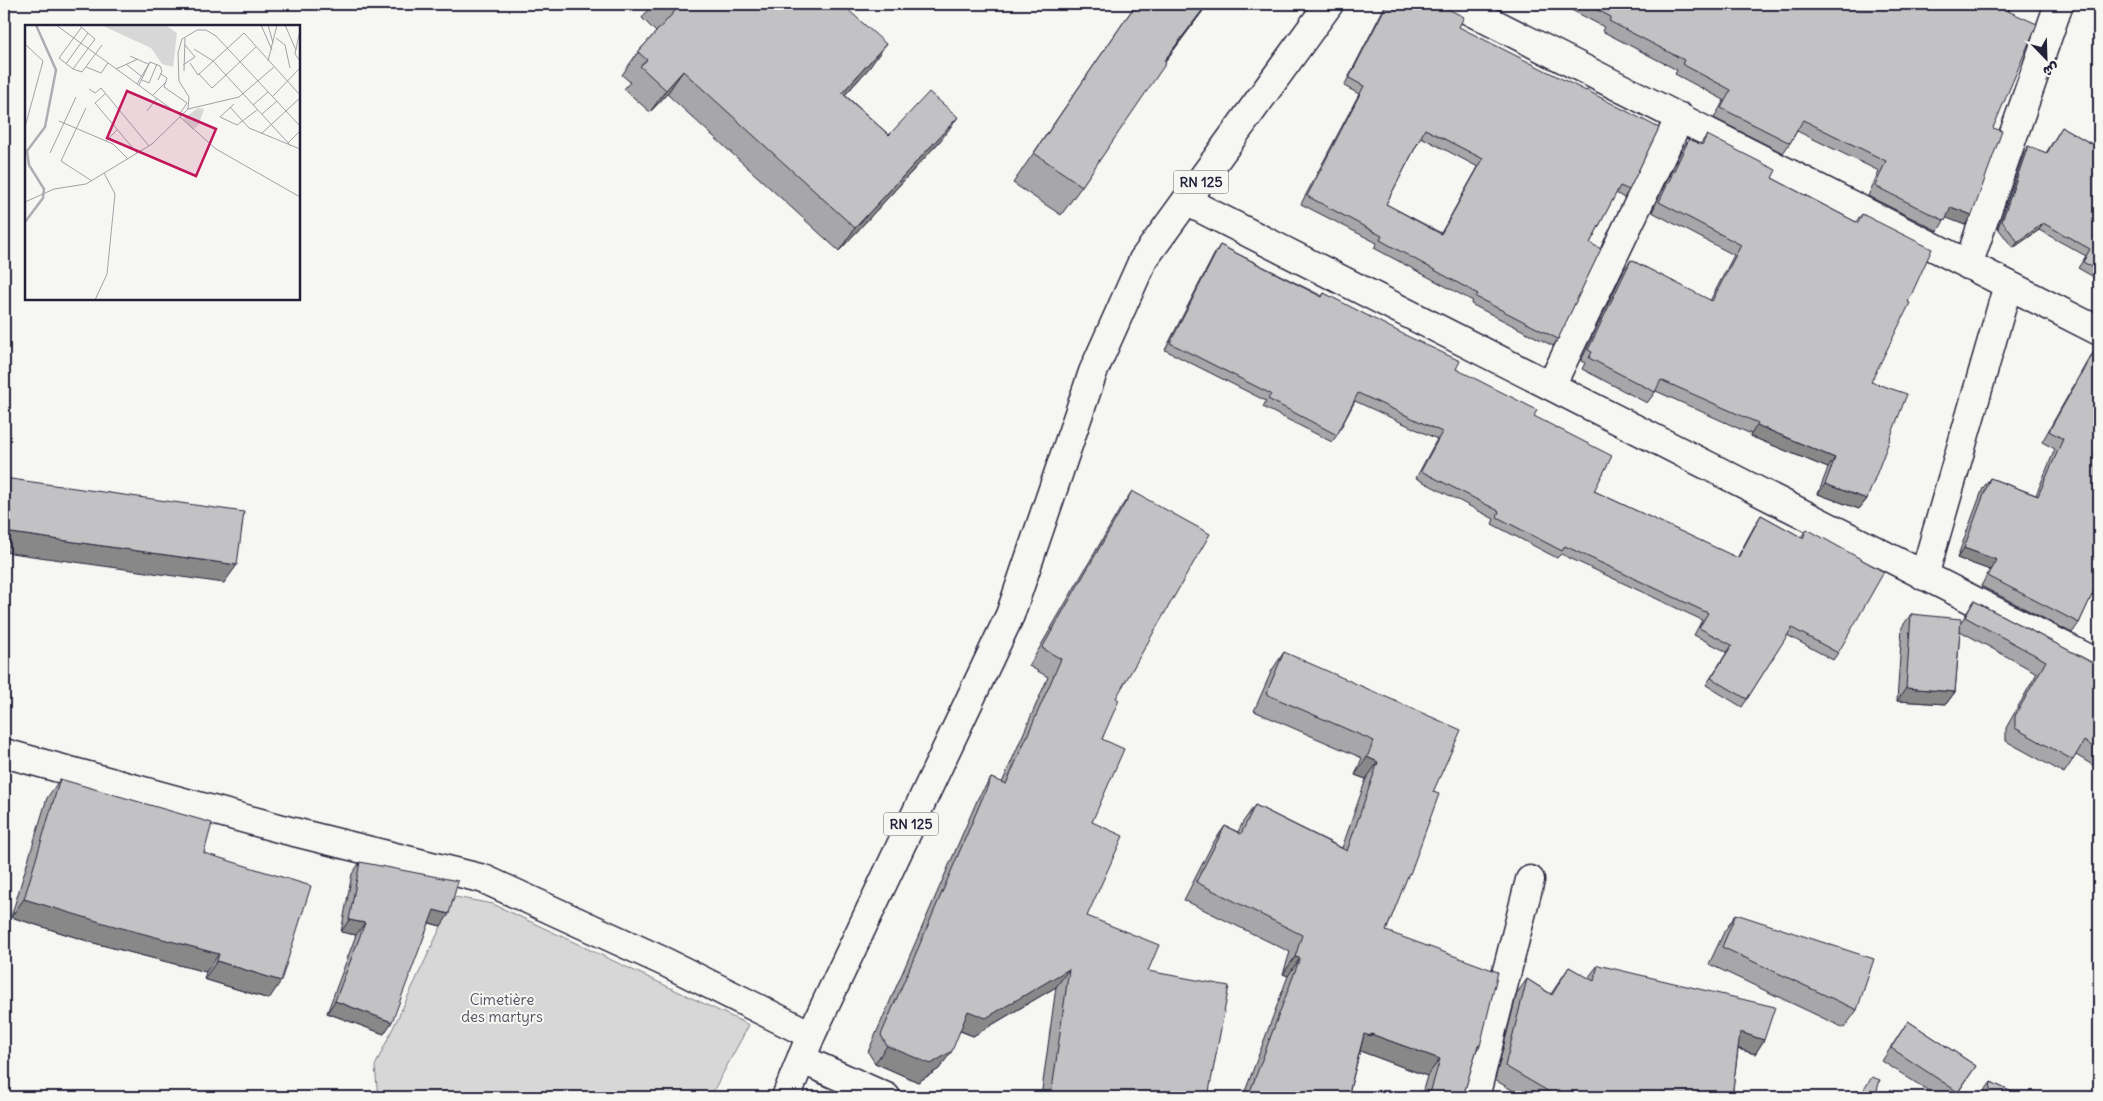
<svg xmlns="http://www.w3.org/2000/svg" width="2103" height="1101" viewBox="0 0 2103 1101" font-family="Delius,'Playpen Sans Arabic',sans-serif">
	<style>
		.green { fill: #d7d7d7; stroke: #7c7c89 }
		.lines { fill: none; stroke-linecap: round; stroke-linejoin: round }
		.minor-casing { stroke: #22223b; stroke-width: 31 }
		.tertiary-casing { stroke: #22223b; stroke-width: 31 }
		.primary-casing { stroke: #22223b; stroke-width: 31 }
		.minor { stroke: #f6f6f2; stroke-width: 28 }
		.tertiary { stroke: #f6f6f2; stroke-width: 28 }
		.primary { stroke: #f6f6f2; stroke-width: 28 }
		.wall { fill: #a7a7a9; stroke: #22223b; fill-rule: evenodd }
		.shaded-wall { fill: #888889; stroke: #22223b }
		.building { fill: #c2c2c4; stroke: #22223b; fill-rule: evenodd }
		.labels { text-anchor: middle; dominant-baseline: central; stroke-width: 4; stroke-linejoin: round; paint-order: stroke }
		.shield { fill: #f6f6f2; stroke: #626272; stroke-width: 1 }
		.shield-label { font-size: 14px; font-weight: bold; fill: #22223b }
		.park-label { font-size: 15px; fill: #4f4f62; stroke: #f6f6f2 }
		.inset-river { fill: none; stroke: #adadb3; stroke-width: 2.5 }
		.inset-road { fill: none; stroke: #a1a1a9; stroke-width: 1 }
		.view { fill: #c2185b; fill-opacity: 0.15; stroke: #c2185b; stroke-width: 2.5 }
		.inset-edge { fill: none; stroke: #22223b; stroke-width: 2.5 }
	</style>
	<rect width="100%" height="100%" fill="#f6f6f2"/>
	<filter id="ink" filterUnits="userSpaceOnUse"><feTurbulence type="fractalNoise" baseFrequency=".02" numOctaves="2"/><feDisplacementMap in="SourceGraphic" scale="10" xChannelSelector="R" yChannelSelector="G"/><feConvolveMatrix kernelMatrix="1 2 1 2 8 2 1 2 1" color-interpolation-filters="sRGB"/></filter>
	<g filter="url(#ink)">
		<path class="green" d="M 455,897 L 493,904 L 749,1025 L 710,1097 L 378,1097 L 375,1066 Z"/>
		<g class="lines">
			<g class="minor-casing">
				<path id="minor" d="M 1456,4 L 2099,331
					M 1186,201 L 2099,664
					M 1968,265 L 2059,4
					M 1551,386 L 1680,117
					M 1924,576 L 2008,285
					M 4,753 L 286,830 L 484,879 L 667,963 L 811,1035
					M 1475,1097 L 1530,880"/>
			</g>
			<g class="tertiary-casing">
				<path id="tertiary" d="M 801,1059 L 886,1097"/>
			</g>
			<g class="primary-casing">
				<path id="primary" d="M 786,1097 L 811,1035 L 1010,615 L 1093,372 L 1143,260 L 1329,4"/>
			</g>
			<use href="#minor" class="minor"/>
			<use href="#tertiary" class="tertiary"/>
			<use href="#primary" class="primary"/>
		</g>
		<path class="wall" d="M 652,4 L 851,4 L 847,8 L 870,67 L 845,95 L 889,135 L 941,140 L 839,251 L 667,94 L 650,112 L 624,89 L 630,82 L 622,75 L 638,52 L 656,32 L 642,18 Z
			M 1136,4 L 1208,4 L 1165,62 L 1082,186 L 1061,215 L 1013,183 Z
			M 1386,4 L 1438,4 L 1459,27 L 1629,190 L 1624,198 L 1616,193 L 1590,243 L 1558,339 L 1553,346 L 1471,304 L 1473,301 L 1374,248 L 1377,243 L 1301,204 L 1359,94 L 1344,86 ZM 1421,137 L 1478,167 L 1441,233 L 1386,204 Z
			M 1560,4 L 2010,4 L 1993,128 L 1972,215 L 1965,225 L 1946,217 L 1938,231 L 1868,196 L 1879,171 L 1797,131 L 1790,143 L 1783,153 L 1714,118 L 1724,100 L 1675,74 L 1677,70 L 1602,31 L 1604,27 Z
			M 2091,4 L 2099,4 L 2099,8 Z
			M 2062,127 L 2099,148 L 2099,280 L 2078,268 L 2086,256 L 2039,230 L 2013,248 L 1998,228 L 2024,153 L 2028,146 L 2046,153 Z
			M 1707,135 L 1772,178 L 1856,222 L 1862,214 L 1871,382 L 1867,499 L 1859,509 L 1818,494 L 1828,468 L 1750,436 L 1751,434 L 1656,391 L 1647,403 L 1582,369 L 1585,363 L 1581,361 L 1624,270 L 1631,260 L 1710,301 L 1734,255 L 1652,212 L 1682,149 L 1689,139 L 1700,144 Z
			M 1220,245 L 1322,296 L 1324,293 L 1456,369 L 1534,416 L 1594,491 L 1737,558 L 1756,523 L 1761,515 L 1801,537 L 1807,529 L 1838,653 L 1833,660 L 1787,635 L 1742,707 L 1706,685 L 1727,652 L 1694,635 L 1702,620 L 1561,554 L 1557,558 L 1492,524 L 1494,519 L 1416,478 L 1437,439 L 1355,401 L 1337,435 L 1332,442 L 1263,407 L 1266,401 L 1165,350 L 1215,253 Z
			M 2095,350 L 2099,352 L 2099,593 L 2094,590 L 2079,623 L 2072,633 L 1981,586 L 1990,570 L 1957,558 L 1983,488 L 1990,478 L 2036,495 L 2055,449 L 2042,442 L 2088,360 Z
			M 1132,491 L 1116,698 L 1102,739 L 1092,822 L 1087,916 L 1148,971 L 1208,1097 L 1041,1097 L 1056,987 L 973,1036 L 960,1031 L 939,1069 L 918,1082 L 875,1063 L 868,1052 L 979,796 L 991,778 L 1002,783 L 1048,677 L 1029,666 L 1120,509 Z
			M 1974,601 L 2099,666 L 2099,769 L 2076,755 L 2064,773 L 2006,741 L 2006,728 L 2037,673 L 1960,631 L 1955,692 L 1946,704 L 1897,701 L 1902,627 L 1911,614 L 1961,622 Z
			M 1284,652 L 1433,792 L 1406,879 L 1386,931 L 1480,1046 L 1476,1051 L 1463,1097 L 1421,1097 L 1427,1076 L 1360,1051 L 1348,1097 L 1243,1097 L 1288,976 L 1283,974 L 1290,952 L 1184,900 L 1213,843 L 1225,826 L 1238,832 L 1243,822 L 1255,805 L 1342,848 L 1366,779 L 1355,775 L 1362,758 L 1254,711 L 1272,670 Z
			M 60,779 L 204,853 L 269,999 L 204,979 L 206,972 L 94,943 L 11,917 L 47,798 Z
			M 360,862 L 441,926 L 429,923 L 384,1034 L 327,1013 L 356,935 L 341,932 L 352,874 Z
			M 1736,914 L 1857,1010 L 1844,1028 L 1709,964 L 1724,932 Z
			M 1598,965 L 1764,1040 L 1755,1054 L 1738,1049 L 1732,1097 L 1524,1097 L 1495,1080 L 1517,993 L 1527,979 L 1551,994 L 1569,967 L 1588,978 Z
			M 1908,1021 L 1976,1066 L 1955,1097 L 1938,1097 L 1882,1061 Z
			M 1991,1082 L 2022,1097 L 1980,1097 Z"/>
		<path class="shaded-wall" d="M 846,4 L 851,4 L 828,29 Z
			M 1207,4 L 1208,4 L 1143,91 L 1164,61 Z
			M 886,44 L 870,67 L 826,116 L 842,93 Z
			M 683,71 L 667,94 L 650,112 L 666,90 Z
			M 958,117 L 941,140 L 839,251 L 855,228 Z
			M 1951,207 L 1972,215 L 1965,225 L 1944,217 Z
			M 2043,223 L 2039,230 L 2013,248 L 2018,242 Z
			M 1757,425 L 1835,458 L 1828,468 L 1750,436 Z
			M 1825,484 L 1867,499 L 1859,509 L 1818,494 Z
			M 4,532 L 237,565 L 224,583 L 4,552 Z
			M 1964,548 L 1997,560 L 1990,570 L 1957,558 Z
			M 1906,688 L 1955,692 L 1946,704 L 1897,701 Z
			M 1367,757 L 1378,762 L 1366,779 L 1355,775 Z
			M 24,899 L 219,954 L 206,972 L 94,943 L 11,917 Z
			M 434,910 L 449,914 L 441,926 L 426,922 Z
			M 349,920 L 365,923 L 356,935 L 341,932 Z
			M 1295,957 L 1300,958 L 1288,976 L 1283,974 Z
			M 217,961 L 281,981 L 269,999 L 204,979 Z
			M 1069,969 L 1056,987 L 973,1036 L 956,1029 L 968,1011 Z
			M 335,1001 L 392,1022 L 384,1034 L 327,1013 Z
			M 1740,1032 L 1764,1040 L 1755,1054 L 1730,1046 Z
			M 1364,1034 L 1371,1034 L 1440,1059 L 1427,1076 L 1360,1051 Z
			M 887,1046 L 952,1051 L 939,1069 L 918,1082 L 875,1063 Z"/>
		<path class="building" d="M 667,4 L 846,4 L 844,6 L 886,44 L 842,93 L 889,135 L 929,92 L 958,117 L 855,228 L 683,71 L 666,90 L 640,66 L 647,60 L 638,52 L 675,11 Z
			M 1136,4 L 1207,4 L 1164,61 L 1166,63 L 1082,186 L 1034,153 Z
			M 1387,4 L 1438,4 L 1464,17 L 1459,27 L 1586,91 L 1586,90 L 1659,128 L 1629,190 L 1620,186 L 1590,243 L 1601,249 L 1558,339 L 1476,297 L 1478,294 L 1380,240 L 1382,236 L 1307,196 L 1364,86 L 1349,78 ZM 1425,129 L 1483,159 L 1441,234 L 1386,204 Z
			M 1586,4 L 2010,4 L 2008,11 L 2037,24 L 1993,128 L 2002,131 L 1972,215 L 1951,207 L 1945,221 L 1875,186 L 1886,161 L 1803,120 L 1790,143 L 1721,108 L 1731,90 L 1682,64 L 1684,60 L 1609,21 L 1611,17 Z
			M 2062,127 L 2099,148 L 2099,271 L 2083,262 L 2090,249 L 2043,223 L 2018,242 L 2002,221 L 2028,146 L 2047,153 Z
			M 1707,135 L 1776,170 L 1772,178 L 1858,223 L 1862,214 L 1932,249 L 1908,302 L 1910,303 L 1871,382 L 1907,394 L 1867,499 L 1825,484 L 1835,458 L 1757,425 L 1758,423 L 1661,380 L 1655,392 L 1589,358 L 1592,352 L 1588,350 L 1631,260 L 1712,301 L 1741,245 L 1659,202 L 1689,139 L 1702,145 Z
			M 1220,245 L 1322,297 L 1324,293 L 1405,335 L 1460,361 L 1456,369 L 1537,410 L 1534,416 L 1612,456 L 1594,491 L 1738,558 L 1761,515 L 1803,538 L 1807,529 L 1884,572 L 1838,653 L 1792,628 L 1747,699 L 1711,678 L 1732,645 L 1699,628 L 1708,613 L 1565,546 L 1562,551 L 1497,517 L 1499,511 L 1421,471 L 1442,432 L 1358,393 L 1337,435 L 1268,399 L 1271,394 L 1170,343 Z
			M 2095,350 L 2099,352 L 2099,580 L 2079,623 L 1988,576 L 1997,560 L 1964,548 L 1990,478 L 2038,496 L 2063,439 L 2049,431 Z
			M 4,478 L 244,512 L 237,565 L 4,532 Z
			M 1132,491 L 1210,534 L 1116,698 L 1119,700 L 1102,739 L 1124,749 L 1092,822 L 1123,836 L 1087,916 L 1159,945 L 1148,971 L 1229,986 L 1208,1097 L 1051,1097 L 1069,969 L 986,1018 L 968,1011 L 952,1051 L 931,1064 L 887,1046 L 881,1035 L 991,778 L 1006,784 L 1061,659 L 1042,648 Z
			M 1974,601 L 2099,666 L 2099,751 L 2084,741 L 2073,760 L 2015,728 L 2015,716 L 2046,661 L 1965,617 Z
			M 1911,614 L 1961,619 L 1955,692 L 1906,688 Z
			M 1284,652 L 1461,730 L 1433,792 L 1439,794 L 1410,874 L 1409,873 L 1386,931 L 1498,972 L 1480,1046 L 1478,1045 L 1463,1097 L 1429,1097 L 1440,1059 L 1371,1034 L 1371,1036 L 1364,1034 L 1348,1097 L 1248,1097 L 1300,958 L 1295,957 L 1302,935 L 1196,882 L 1225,826 L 1241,834 L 1255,805 L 1347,851 L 1378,762 L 1367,757 L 1374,741 L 1266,694 Z
			M 60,779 L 212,823 L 204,853 L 311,886 L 281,981 L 217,961 L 219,954 L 107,924 L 24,899 Z
			M 360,862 L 458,881 L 449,914 L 434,910 L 392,1022 L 335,1001 L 365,923 L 349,920 Z
			M 4,890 L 8,891 L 4,915 Z
			M 1736,914 L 1874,959 L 1857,1010 L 1722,947 Z
			M 1598,965 L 1775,1007 L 1764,1040 L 1740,1032 L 1732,1097 L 1558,1097 L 1505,1066 L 1527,979 L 1552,995 L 1569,967 L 1594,981 Z
			M 1908,1021 L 1976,1066 L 1958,1092 L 1891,1048 Z
			M 1872,1077 L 1880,1080 L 1875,1097 L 1859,1097 Z
			M 1991,1082 L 2022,1097 L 1989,1097 Z"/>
	</g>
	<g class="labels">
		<g class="shield">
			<rect x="1173.5" y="170.5" width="55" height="23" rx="4"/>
			<rect x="883.5" y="812.5" width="55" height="23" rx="4"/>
		</g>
		<g class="shield-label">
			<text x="1201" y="182">RN 125</text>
			<text x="911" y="824">RN 125</text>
		</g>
		<g class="park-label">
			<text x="502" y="999">Cimetière<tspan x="502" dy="17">des martyrs</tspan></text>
		</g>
	</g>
	<g transform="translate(25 25)">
		<rect width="275" height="275" fill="#f6f6f2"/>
		<path d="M 76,0 L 140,0 L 152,8 L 148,42 L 137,39 L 126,23 ZM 173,83 L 179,84 L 174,99 L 168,105 L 158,94 Z" fill="#d7d7d7"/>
		<path class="inset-river" d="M 0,197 L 18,173 L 19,164 L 4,140 L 2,126 L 20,102 L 31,45 L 11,0"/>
		<path class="inset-road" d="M 31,0 L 156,91M 54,0 L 70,14 L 48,44 L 57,47 L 77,20M 236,0 L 247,25M 243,0 L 248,18M 260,0 L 271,25M 275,5 L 270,29 L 275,36M 251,13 L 260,20 L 265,43M 0,19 L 18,36 L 0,102M 169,24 L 188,36 L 266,121M 105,31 L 123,39M 243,36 L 252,0M 125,37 L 135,41 L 137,46 L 133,55M 165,38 L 173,50 L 219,8 L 275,70M 41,39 L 63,8M 101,39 L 116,51M 158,40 L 170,32 L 160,20M 61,42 L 76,48 L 83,38M 48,44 L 34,33 L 56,3M 91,44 L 113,34M 159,46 L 160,13M 136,49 L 142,53 L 139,62 L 162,78 L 154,90M 174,49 L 187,63 L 231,22M 117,55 L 124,58 L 132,39M 112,59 L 125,37 L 114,60M 64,64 L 70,68 L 76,63 L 124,121M 80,69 L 70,78 L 112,128M 128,70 L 140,58M 248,71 L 275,43M 209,79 L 195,92 L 212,100 L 232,85M 228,80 L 243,67M 205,82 L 224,103 L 275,124M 61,83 L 36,136 L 67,156M 163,84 L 214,72 L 249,42M 122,86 L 132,73M 237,89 L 252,76M 155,92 L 191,124 L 275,172M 34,96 L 88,119 L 103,134M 236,109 L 275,73M 81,116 L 92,105M 263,118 L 275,106M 25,128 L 51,72M 0,177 L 29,164 L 61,159 L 127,119 L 163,84 L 164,72 L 154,56 L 153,28 L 157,14 L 172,5 L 181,5 L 191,11 L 275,101M 70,275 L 82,249 L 90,169 L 79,148"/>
		<path class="view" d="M 102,66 L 191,104 L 171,151 L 82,113 Z"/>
		<rect width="275" height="275" class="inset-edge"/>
	</g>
	<rect width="2103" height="1101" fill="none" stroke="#f6f6f2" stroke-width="20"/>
	<rect x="10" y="10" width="2083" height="1081" fill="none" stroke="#22223b" stroke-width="2" filter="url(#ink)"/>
	<g transform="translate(2046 58) rotate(157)" stroke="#f6f6f2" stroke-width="4" paint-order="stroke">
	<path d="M0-4L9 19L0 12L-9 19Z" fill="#22223b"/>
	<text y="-8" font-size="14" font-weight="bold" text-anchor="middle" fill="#22223b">ش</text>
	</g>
</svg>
